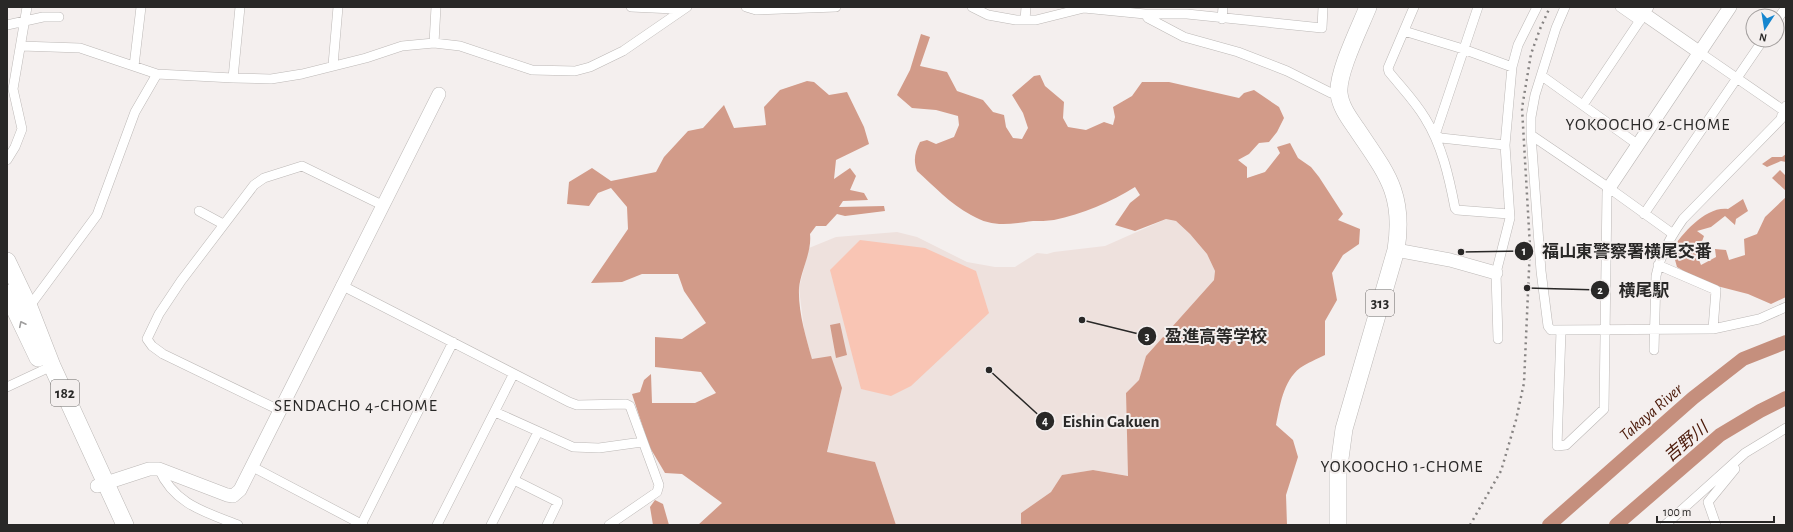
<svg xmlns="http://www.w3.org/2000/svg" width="1793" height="532" viewBox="0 0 1793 532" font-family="'Alegreya Sans','Noto Sans JP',sans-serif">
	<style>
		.built { fill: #eee1dd }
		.green { fill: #f9c5b4 }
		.forest { fill: #d29b89 }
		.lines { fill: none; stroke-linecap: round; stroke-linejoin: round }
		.river { stroke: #c58f7d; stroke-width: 14 }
		.street-casing { stroke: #bcb8b6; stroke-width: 10 }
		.secondary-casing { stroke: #bcb8b6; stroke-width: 14 }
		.highway-casing { stroke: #bcb8b6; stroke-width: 18 }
		.street { stroke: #fff; stroke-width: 9 }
		.secondary { stroke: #fff; stroke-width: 13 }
		.highway { stroke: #fff; stroke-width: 17 }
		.rail { stroke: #868382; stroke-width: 2.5; stroke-dasharray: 2 4; stroke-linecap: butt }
		.oneway { stroke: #9f9e9e }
		.labels { text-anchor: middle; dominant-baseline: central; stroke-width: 4; stroke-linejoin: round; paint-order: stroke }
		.shield { fill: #f4efee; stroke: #666463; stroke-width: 1 }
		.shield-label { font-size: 15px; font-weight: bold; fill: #292827 }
		.neighbourhood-label { font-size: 17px; letter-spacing: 1px; fill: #292827; stroke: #f4efee }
		.water-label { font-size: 17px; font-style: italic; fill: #4a1807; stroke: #f4efee }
		.leader { fill: none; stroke: #292827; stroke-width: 1.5 }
		.callout-dot { fill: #292827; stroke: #f4efee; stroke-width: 1.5 }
		.mark-label { font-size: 12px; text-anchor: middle; font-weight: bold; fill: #fff }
		.callout-label { font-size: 17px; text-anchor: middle; font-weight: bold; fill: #292827; stroke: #f4efee; stroke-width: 4; stroke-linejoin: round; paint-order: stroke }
	</style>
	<rect width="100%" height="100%" fill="#f4efee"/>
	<path class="built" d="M 1166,219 L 1176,221 L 1190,234 L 1207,254 L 1215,271 L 1214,280 L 1146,356 L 1139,381 L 1126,393 L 1129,476 L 1093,470 L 1063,475 L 1051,492 L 1021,513 L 1021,525 L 896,525 L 875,462 L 827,453 L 842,388 L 812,360 L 804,330 L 799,288 L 809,248 L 836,237 L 897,232 L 917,237 L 967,262 L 995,267 L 1015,267 L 1037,253 L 1047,254 L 1054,252 L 1105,246 Z"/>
	<path class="green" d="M 860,240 L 925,248 L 976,271 L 989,313 L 911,386 L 891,396 L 861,389 L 830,270 Z"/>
	<path class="forest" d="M 921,34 L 930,37 L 920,66 L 947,72 L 957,91 L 983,100 L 993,112 L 1004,115 L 1006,127 L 1013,138 L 1022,139 L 1028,128 L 1023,113 L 1012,95 L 1034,76 L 1040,75 L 1045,86 L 1064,102 L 1063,118 L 1068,127 L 1086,130 L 1104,122 L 1113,125 L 1115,117 L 1113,107 L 1132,96 L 1142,82 L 1169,82 L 1239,98 L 1244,93 L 1254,90 L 1279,107 L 1284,118 L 1277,132 L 1269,142 L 1259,143 L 1249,154 L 1238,160 L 1247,167 L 1247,178 L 1265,172 L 1280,153 L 1277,147 L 1290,143 L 1298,158 L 1311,167 L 1319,177 L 1343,214 L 1338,220 L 1360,229 L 1359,244 L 1343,255 L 1332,273 L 1337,300 L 1325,321 L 1325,355 C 1317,359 1307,363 1300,368 C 1283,381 1280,406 1276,425 L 1293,440 L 1298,457 L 1286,495 L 1287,525 L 1021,525 L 1021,513 L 1051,492 L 1062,475 L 1093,470 L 1128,476 L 1126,393 L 1139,380 L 1146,356 L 1214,280 L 1215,271 L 1207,254 L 1190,234 L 1176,221 L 1166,219 L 1135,231 L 1115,225 L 1130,203 L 1140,195 L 1135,187 C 1111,202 1082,214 1054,220 C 1047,221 1039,221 1033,221 C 1009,224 993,228 971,215 C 950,204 934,186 917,171 C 913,160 915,152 920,142 L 927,140 L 936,144 L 954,137 L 959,125 L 958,116 L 936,110 L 912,108 L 897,95 L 910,70 Z
		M 807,81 L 814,82 L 829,95 L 847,92 L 864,127 L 869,144 L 836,160 L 834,179 L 850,168 L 856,176 L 850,190 L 864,193 L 868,200 L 843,201 L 839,207 L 884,206 L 885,211 L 845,216 L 837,214 L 826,226 L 816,226 L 810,234 C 812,252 801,270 799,288 C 798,312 806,337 812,359 L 831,356 L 842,388 L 827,452 L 875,462 L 896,525 L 698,525 L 722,503 L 682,474 L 665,473 L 649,446 L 632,394 L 640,392 L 644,380 L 651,374 L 652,403 L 695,403 L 716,393 L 701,372 L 655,367 L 655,337 L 682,339 L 706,323 L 684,291 L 678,274 L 642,274 L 622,282 L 591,283 L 628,229 L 627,207 L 611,188 L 598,193 L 589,206 L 567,204 L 569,182 L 592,168 L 611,181 L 656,172 L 664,157 L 688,131 L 703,128 L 724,105 L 734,128 L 766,125 L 764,107 L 780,90 Z
		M 1786,154 L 1786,162 L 1781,161 L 1767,167 L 1762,164 L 1772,157 L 1782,157 Z
		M 1780,170 L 1786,176 L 1786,191 L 1772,178 Z
		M 1786,197 L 1786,297 L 1771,304 L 1748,294 L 1717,286 L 1697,279 L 1677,267 L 1672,249 C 1683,233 1706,206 1728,209 L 1743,199 L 1748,211 L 1736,219 L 1735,225 L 1725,216 L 1711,227 L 1697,231 L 1704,236 L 1697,255 L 1701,265 L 1716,257 L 1715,249 L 1726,250 L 1729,260 L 1745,255 L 1744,239 L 1757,234 L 1765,217 Z
		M 840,323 L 847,355 L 836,358 L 830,325 Z
		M 655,500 L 663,504 L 669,525 L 653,525 L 650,507 Z"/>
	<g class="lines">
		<path class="river" d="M 1549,525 L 1693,398 L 1743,359 L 1786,342
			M 1616,525 L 1720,435 L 1760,411 L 1786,398"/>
		<g class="street-casing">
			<path id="street" d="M 631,7 L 674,9 L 679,12
				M 746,7 L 756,10 L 836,7
				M 972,7 L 988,15 L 1016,20 L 1036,20 L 1084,8 L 1145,14 L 1187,14 L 1322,28 L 1323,7
				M 1414,7 L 1388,68 L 1389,72 C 1401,87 1415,101 1425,118 C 1442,145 1449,177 1455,208 L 1457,210 L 1509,214
				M 1478,7 L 1435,135 L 1441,138 L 1505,145
				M 1565,7 L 1556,28 L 1535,95 L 1531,117 L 1531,135 L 1541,271 L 1548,326 L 1551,330 L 1713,329 L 1759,319 L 1786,307
				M 1620,7 L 1640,21
				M 1145,14 L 1148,18 L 1184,37 L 1238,52 L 1287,71 L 1331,93 L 1339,94
				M 1222,19 L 1223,7
				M 1025,20 L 1026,7
				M 1777,20 L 1786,7
				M 7,25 L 43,17 L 59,17
				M 1404,31 L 1463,49 L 1512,67
				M 434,43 L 436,7
				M 21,46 L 80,48 L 157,74 L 233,78 L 271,79 L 302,74 L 366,58 L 402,46 L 434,43 L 460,46 L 532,70 L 575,71 L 590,67 L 623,51 L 687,7
				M 1699,52 L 1783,110
				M 333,65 L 338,7
				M 134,66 L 141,7
				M 1542,76 L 1637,144
				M 233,78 L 240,7
				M 1583,105 L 1649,7
				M 1531,135 L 1609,188 L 1607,192 L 1604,409 L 1566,445 L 1557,446 L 1561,331
				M 7,160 L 15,147 L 22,129 L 13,89 L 27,7
				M 1609,188 L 1673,234
				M 199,211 L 223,224
				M 1644,214 L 1763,40
				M 1658,265 L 1716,290 L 1713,329
				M 341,285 L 569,402 L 577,405 L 626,404 L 630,406 L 659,485 L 657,492 L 609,525
				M 29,307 L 97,215 L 135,112 L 157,74
				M 1498,339 L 1496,273 L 1510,218 L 1505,145 L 1512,67 L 1518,45 L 1537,7
				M 1654,350 L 1656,276 C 1660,255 1671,236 1683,219 L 1781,119 L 1783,110 L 1786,106
				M 7,387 L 52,366
				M 279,410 L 163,354 L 152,346 L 147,339 L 159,314 L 181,281 L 254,185 L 264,178 L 302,166 L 382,205
				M 495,412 L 573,447 L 599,448 L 642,442
				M 251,466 L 363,525
				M 159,469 C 174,504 205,512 238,525
				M 514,480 L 558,502 L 547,525
				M 362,523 L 453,342
				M 437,525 L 513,375
				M 491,525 L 538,432
				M 1665,525 L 1745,453 L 1786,428
				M 1716,525 L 1708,502 L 1735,469"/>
		</g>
		<g class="secondary-casing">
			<path id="secondary" d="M 1634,7 L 1699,52
				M 1609,188 L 1730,7
				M 1396,250 L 1450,260 L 1496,273
				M 97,486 L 149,469 L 159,469 L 227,495 L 233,496 L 240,490 L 439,94"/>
		</g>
		<g class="highway-casing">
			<path id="highway" d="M 7,261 L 29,307 L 52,366 L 125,525
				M 7,293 L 38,358
				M 1338,525 L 1338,473 L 1344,429 L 1396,250 C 1405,193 1386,173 1356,128 C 1349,118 1340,106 1339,93 C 1337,73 1360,27 1368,7"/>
		</g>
		<use href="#street" class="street"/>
		<use href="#secondary" class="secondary"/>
		<use href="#highway" class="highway"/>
		<path class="rail" d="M 1470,525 L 1501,471 L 1516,420 L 1524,383 L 1530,247 L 1522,108 L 1531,54 L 1540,29 L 1550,7"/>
	</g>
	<defs><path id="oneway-chevron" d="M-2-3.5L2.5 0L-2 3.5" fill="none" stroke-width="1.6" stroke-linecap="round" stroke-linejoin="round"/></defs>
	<use class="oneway" href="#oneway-chevron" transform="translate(22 324) rotate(-116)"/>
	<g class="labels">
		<g class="shield">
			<rect x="1366" y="290" width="28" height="26" rx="3"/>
			<rect x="51" y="380" width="28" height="26" rx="3"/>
		</g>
		<g class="shield-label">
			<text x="1380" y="303">313</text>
			<text x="65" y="393">182</text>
		</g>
		<g class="neighbourhood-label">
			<text x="1648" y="124">YOKOOCHO 2-CHOME</text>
			<text x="356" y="405">SENDACHO 4-CHOME</text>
			<text x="1402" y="466">YOKOOCHO 1-CHOME</text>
		</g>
		<g class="water-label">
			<text transform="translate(1651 412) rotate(-41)">Takaya River</text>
			<text transform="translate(1686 442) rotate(-40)">吉野川</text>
		</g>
	</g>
	<path class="leader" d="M1461 252L1524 251M1527 288L1600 290M1082 320L1147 336M989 370L1045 421"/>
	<g class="callout-dot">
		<circle cx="1461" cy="252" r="4"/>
		<circle cx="1527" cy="288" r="4"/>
		<circle cx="1082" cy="320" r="4"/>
		<circle cx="989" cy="370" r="4"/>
		<circle cx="1524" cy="251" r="10"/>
		<circle cx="1600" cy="290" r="10"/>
		<circle cx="1147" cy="336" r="10"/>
		<circle cx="1045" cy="421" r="10"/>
	</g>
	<g class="mark-label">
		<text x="1524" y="255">1</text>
		<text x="1600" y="294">2</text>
		<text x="1147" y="340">3</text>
		<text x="1045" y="425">4</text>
	</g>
	<g class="callout-label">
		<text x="1627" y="257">福山東警察署横尾交番</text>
		<text x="1644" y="296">横尾駅</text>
		<text x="1216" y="342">盈進高等学校</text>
		<text x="1111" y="427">Eishin Gakuen</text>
	</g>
	<rect width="1793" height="532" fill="none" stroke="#292827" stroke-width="16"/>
	<g transform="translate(1765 28) rotate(192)"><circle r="19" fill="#f4efee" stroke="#a39f9e"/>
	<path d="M0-3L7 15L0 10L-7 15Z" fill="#1686cf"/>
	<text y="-6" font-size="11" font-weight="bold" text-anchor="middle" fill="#292827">N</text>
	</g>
	<path d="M1657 516v6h117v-6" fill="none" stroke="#292827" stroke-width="2"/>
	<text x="1663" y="516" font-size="12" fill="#292827" stroke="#f4efee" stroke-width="3" paint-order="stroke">100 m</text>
</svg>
